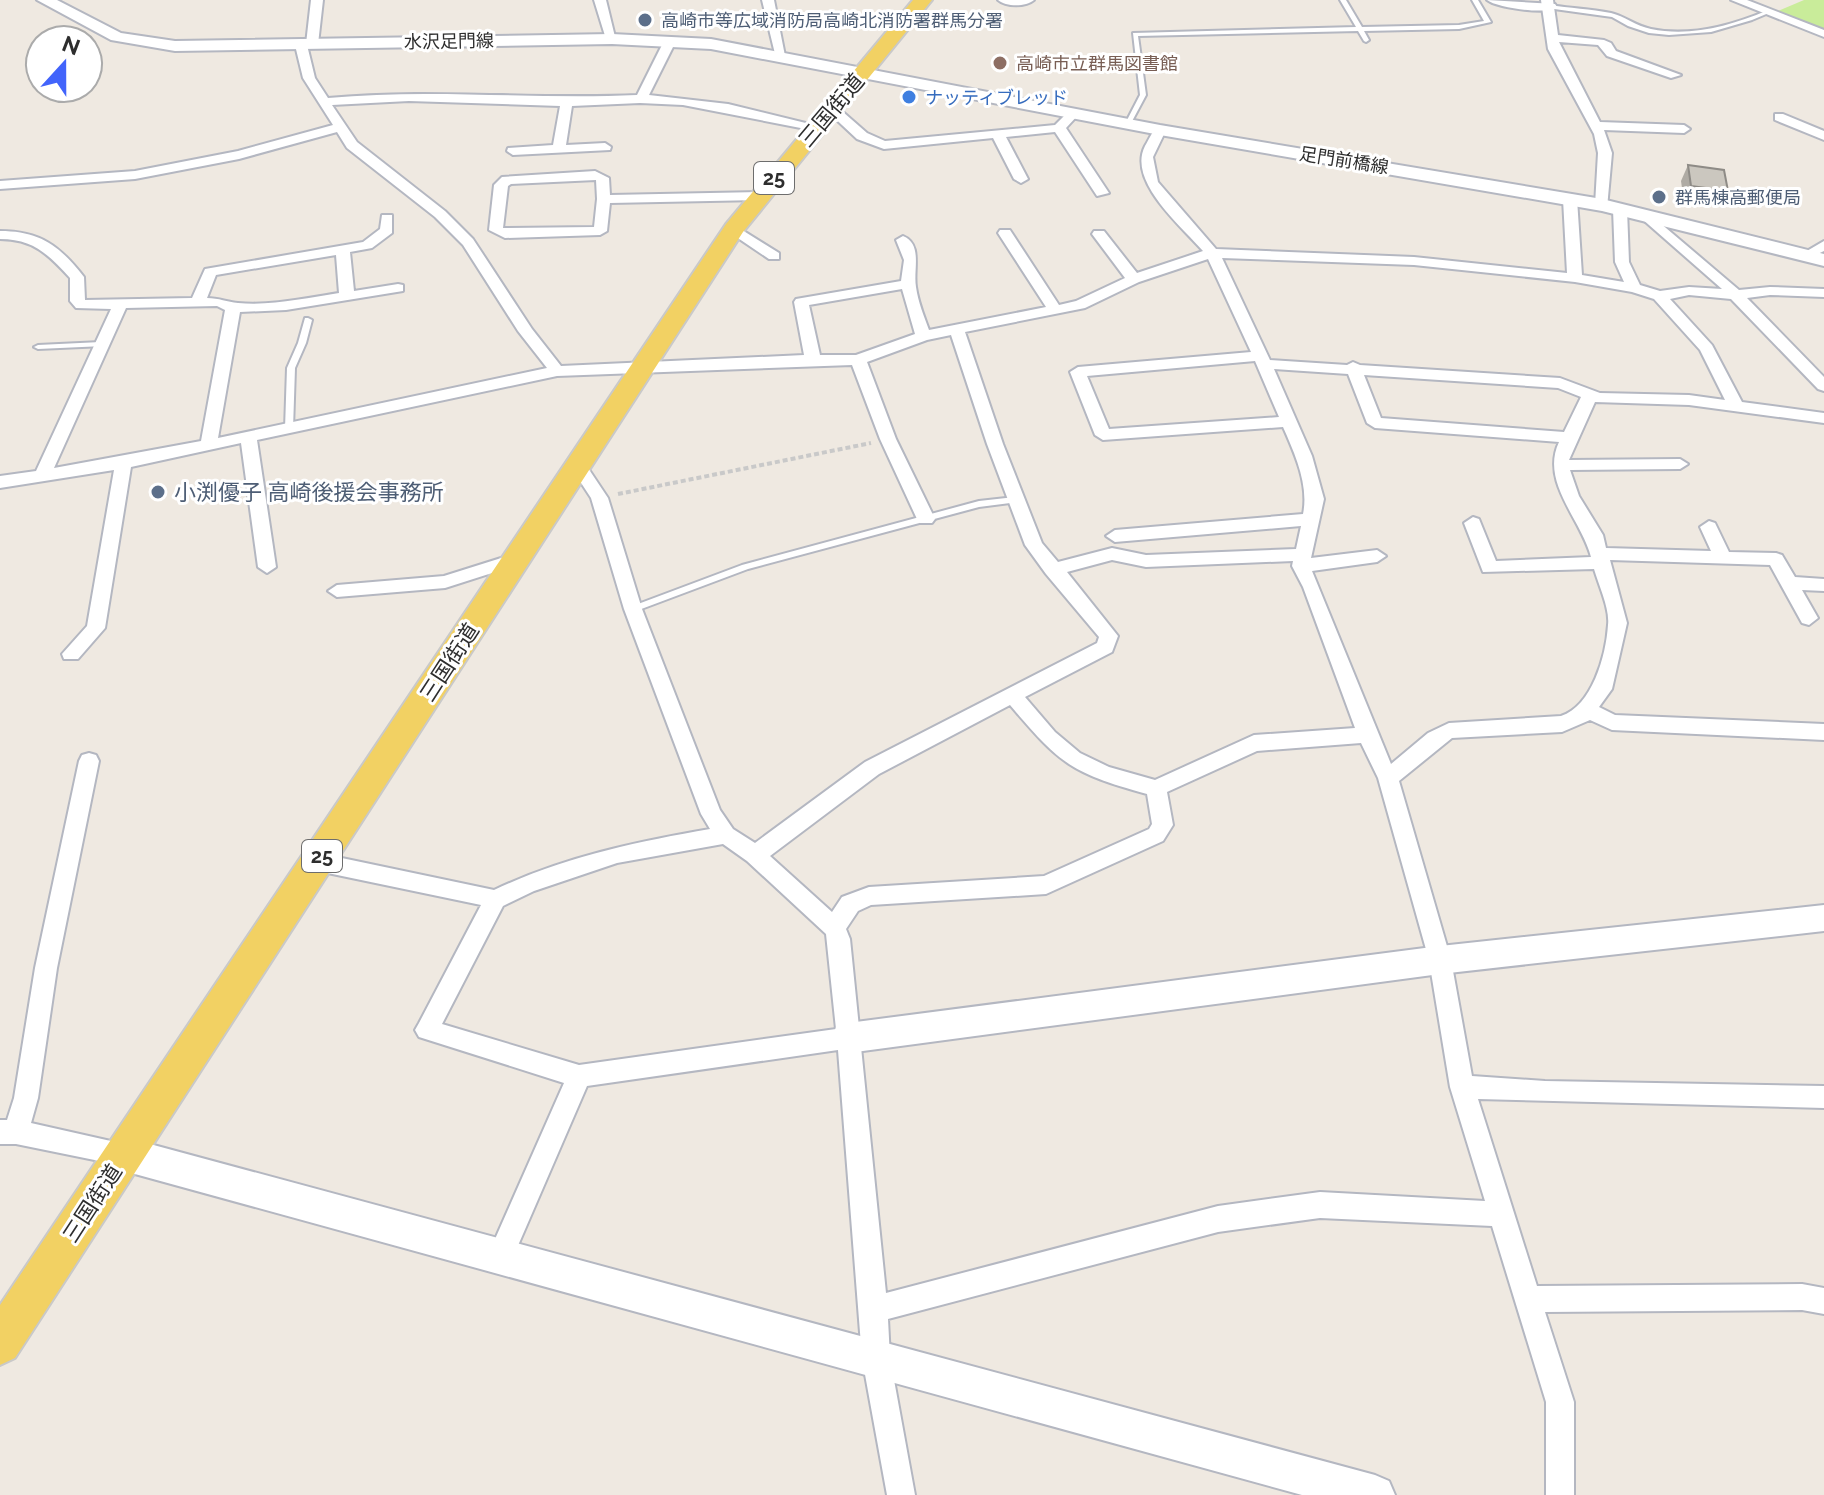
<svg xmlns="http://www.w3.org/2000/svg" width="1824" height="1495" viewBox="0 0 1824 1495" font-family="Raleway,'Noto Sans JP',sans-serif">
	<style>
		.pitch { fill: #c9ec9a }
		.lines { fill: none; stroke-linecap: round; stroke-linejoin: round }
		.lane-casing { stroke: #b4b7c1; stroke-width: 4 }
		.street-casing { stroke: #b4b7c1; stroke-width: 4 }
		.secondary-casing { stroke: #b4b7c1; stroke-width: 4 }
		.primary-casing { stroke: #c9c9c9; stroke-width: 4 }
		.path { stroke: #c9c9c9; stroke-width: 4; stroke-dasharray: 5 3; stroke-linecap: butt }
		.lane { fill: #fff; fill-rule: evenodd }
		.street { fill: #fff; fill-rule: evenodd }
		.secondary { fill: #fff; fill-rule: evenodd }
		.primary { fill: #f2d163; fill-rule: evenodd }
		.wall { fill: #afaba4 }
		.building { fill: #cbc7bf; stroke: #8e8b86; stroke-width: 2 }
		.service-dot { fill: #5c6f8a; stroke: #fff; stroke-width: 3 }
		.education-dot { fill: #8d6e63; stroke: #fff; stroke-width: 3 }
		.shop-dot { fill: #3f7fe0; stroke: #fff; stroke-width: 3 }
		.labels { text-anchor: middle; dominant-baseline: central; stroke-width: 6; stroke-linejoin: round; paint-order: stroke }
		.far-service-label { font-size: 18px; fill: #4e5e75; stroke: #fff; text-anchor: start }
		.far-street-label { font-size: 18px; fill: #2e2e2e; stroke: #fff }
		.far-education-label { font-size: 18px; fill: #785e54; stroke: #fff; text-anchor: start }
		.far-shop-label { font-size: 18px; fill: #366cbe; stroke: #fff; text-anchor: start }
		.shield { fill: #fff; stroke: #6d6d6d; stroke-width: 2 }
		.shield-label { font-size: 20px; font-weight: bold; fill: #2e2e2e }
		.street-label { font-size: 22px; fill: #2e2e2e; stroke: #fff }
		.service-label { font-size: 22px; fill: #4e5e75; stroke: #fff; text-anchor: start }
	</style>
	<rect width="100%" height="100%" fill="#efe9e1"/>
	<path class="pitch" d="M 1804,0 L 1824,0 L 1824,29 L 1778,11 Z"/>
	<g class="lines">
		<g class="lane-casing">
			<path id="lane" d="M 1340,0 L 1346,0 L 1362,27 L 1459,25 L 1484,21 L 1472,0 L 1478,0 L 1491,22 L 1459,29 L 1364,31 L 1369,40 L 1366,42 L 1364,41 L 1358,31 L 1138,36 L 1146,95 L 1130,125 L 1125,124 L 1140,95 L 1133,33 L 1356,27 Z
				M 1549,5 C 1569,8 1591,9 1611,13 C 1624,16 1636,26 1651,29 C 1690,37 1730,26 1766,11 L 1771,12 L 1752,20 L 1711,32 L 1669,35 L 1649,33 L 1628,26 L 1612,17 L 1547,8 L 1547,6 Z
				M 305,318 L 308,318 L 312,320 L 306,343 L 295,368 L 293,429 L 289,432 L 285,429 L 287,368 L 298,343 Z
				M 101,342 L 105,344 L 104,346 L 38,349 L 34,347 L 38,345 Z
				M 1015,497 L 1018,498 L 1019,500 L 1018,502 L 979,507 L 748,569 L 636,611 L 630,611 L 628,609 L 630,607 L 742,565 L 979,501 Z"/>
		</g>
		<g class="street-casing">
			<path id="street" d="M 311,0 L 323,0 L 318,44 L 312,48 L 307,45 L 315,78 L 328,98 C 431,88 534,100 637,95 L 664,41 L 670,37 L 676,41 L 649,95 L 728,104 L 822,127 L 816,131 L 683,105 L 640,103 L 572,106 L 566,145 L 605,143 L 611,147 L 610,150 L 513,155 L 507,151 L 508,148 L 553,145 L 560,106 L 409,101 L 332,105 L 357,142 L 445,211 L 473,239 L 532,329 L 561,366 L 804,355 L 794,302 L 796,299 L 901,281 L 904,260 L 896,240 L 903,236 C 923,244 913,270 916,287 C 918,302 924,316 929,330 L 1046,307 L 998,233 L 1000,230 L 1010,230 L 1059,305 L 1076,301 L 1125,278 L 1092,234 L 1094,231 L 1104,231 L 1137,273 L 1203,251 C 1181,226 1127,181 1145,146 C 1150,138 1152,130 1160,126 L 1166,130 L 1153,157 L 1158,182 L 1216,249 L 1414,257 L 1567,273 L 1563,199 L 1570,195 L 1577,199 L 1582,275 L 1624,282 L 1615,262 L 1613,209 L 1620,205 L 1627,209 L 1629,262 L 1640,285 L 1660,291 L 1689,287 L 1722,289 L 1641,218 L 1639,215 L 1646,211 L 1739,290 L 1770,287 L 1824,289 L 1824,297 L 1770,295 L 1747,298 L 1824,377 L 1824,391 L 1818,389 L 1731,299 L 1689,295 L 1670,299 L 1712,345 L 1742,402 L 1824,413 L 1824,423 L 1689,405 L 1595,402 L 1569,460 L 1680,459 L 1688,464 L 1680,469 L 1570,470 L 1579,496 L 1603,535 L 1606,548 L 1711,551 L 1700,527 L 1709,521 L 1715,523 L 1729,552 L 1776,553 L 1782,555 L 1795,577 L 1824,579 L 1824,591 L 1802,590 L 1818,618 L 1809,625 L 1802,623 L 1770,565 L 1610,560 L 1627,623 L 1612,689 L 1599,707 L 1615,715 L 1824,724 L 1824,740 L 1612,730 L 1590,720 L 1562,732 L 1452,738 L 1399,781 L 1451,960 L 1472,1076 L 1545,1081 L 1824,1086 L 1824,1108 L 1478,1099 L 1537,1286 L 1802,1284 L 1824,1288 L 1824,1314 L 1802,1310 L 1545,1312 L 1574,1402 L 1574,1495 L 1546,1495 L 1546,1402 L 1492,1226 L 1320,1218 L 1218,1232 L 888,1319 L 890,1358 L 915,1495 L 887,1495 L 862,1358 L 838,1050 L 587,1086 L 510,1264 L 501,1268 L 492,1264 L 488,1255 L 564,1083 L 419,1037 L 415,1030 L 419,1023 L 481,905 L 318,871 L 310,868 L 307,862 L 310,856 L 318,853 L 494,890 C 564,857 635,842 710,829 L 701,814 L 624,609 L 591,498 L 570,466 L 572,462 L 584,462 L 608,498 L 642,609 L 720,810 L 733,829 L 755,843 L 865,762 L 1097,643 L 1099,637 L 1046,574 L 1025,545 L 987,444 L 951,335 L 927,340 L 867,362 L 896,439 L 935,519 L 932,523 L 920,523 L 917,519 L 880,439 L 852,365 L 557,376 L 257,440 L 276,567 L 267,573 L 258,567 L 241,443 L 131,467 L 105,628 L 78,659 L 64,659 L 62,654 L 87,626 L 114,470 L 0,488 L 0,476 L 36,471 L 111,309 L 76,308 L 70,301 L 70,278 C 48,254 33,239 0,239 L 0,231 C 40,231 60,246 84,277 L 85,300 L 192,298 L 205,269 L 363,242 L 380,229 L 382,215 L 392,215 L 392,233 L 372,248 L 350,252 L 354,291 L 398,284 L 403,285 L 403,291 L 286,310 L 240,312 L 218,438 L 547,368 L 518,331 L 463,245 L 435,217 L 347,148 L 337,132 L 239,159 L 135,179 L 0,189 L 0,181 L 135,171 L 238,151 L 333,125 L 303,78 L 295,45 L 301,41 L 306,44 ZM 336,255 L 339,293 C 306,298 271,306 238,303 C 227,302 219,298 207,298 L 216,275 ZM 1222,258 L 1414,265 L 1575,282 L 1632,292 L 1654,299 L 1700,350 L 1725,400 L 1689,395 L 1600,393 L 1560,378 L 1360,365 L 1353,362 L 1347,365 L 1270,360 ZM 1208,259 L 1251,352 L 1078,367 L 1070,372 L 1095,435 L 1103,440 L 1283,427 C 1295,454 1309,485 1303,514 L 1115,530 L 1106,536 L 1115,542 L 1301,526 L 1296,549 L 1146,555 L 1112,548 L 1058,562 L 1042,543 L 1003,444 L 965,332 L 1085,308 L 1139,282 ZM 902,289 L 915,334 L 856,355 L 820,355 L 809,305 ZM 217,306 L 225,310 L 201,441 L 54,468 L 126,308 ZM 1255,361 L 1279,417 L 1109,429 L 1087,376 ZM 1274,369 L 1348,374 L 1367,423 L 1375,428 L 1559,442 C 1540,482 1581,519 1591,557 L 1496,561 L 1479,519 L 1473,517 L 1464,523 L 1483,572 L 1594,569 C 1599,586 1610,609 1608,625 C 1606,656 1592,706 1561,716 L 1449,723 L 1428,733 L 1391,764 L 1312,571 L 1377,562 L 1386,556 L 1377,550 L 1311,558 L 1324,499 L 1312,456 ZM 1364,375 L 1558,388 L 1581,397 L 1564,432 L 1381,418 ZM 1112,560 L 1146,567 L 1293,561 L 1292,566 L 1303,587 L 1355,728 L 1254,735 L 1155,780 L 1109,767 L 1080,753 L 1055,732 L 1025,697 L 1112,652 L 1118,636 L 1067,572 ZM 1010,705 C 1060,764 1071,773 1147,794 L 1152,824 L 1149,829 L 1044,876 L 869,887 L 842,897 L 832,912 L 770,856 L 879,774 ZM 1361,743 L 1378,778 L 1429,960 L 1450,1087 L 1485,1201 L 1320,1192 L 1218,1206 L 886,1293 L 850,939 L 846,929 L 858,911 L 871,905 L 1046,894 L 1163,841 L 1173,825 L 1167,792 L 1257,751 ZM 723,844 L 747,861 L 826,934 L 836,1029 L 579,1065 L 442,1024 L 503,906 L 534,891 L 617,863 Z
				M 594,0 L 606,0 L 616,41 L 606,39 Z
				M 762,0 L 774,0 L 786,61 L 776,58 Z
				M 1541,0 L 1553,0 L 1558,35 L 1604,40 L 1611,43 L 1616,51 L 1681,75 L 1671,78 L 1607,56 L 1598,45 L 1559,42 L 1600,122 L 1684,125 L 1690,129 L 1684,133 L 1604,130 L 1612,153 L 1607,208 L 1595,205 L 1598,153 L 1594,134 L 1548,49 Z
				M 1731,0 L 1747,0 L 1824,30 L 1824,37 Z
				M 827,105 L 835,105 L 867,133 L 885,141 L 1055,125 L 1069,111 L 1077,111 L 1079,114 L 1066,128 L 1109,193 L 1097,196 L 1055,132 L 1006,137 L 1028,179 L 1021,183 L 1014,179 L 993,138 L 884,149 L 857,139 L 827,111 Z
				M 1775,114 L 1783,114 L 1824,131 L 1824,140 L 1775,120 Z
				M 595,171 L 609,178 L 610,195 L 760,192 L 767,196 L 760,200 L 610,203 L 607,231 L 600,235 L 505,238 L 489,230 L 494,185 L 502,177 ZM 596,180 L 597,199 L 594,227 L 503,228 L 508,186 L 511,184 Z
				M 734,225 L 779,253 L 779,259 L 769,259 L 729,232 L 727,229 Z
				M 1824,241 L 1824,251 L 1807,259 L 1800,255 Z
				M 517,553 L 526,559 L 523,563 L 445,588 L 337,597 L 328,591 L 337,585 L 444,576 Z
				M 89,753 L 96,755 L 99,761 L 57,968 L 38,1098 L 31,1123 L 133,1146 L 136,1154 L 133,1162 L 124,1166 L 16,1144 L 0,1144 L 0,1120 L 7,1120 L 14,1098 L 35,968 L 79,761 L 82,755 Z"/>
		</g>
		<g class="secondary-casing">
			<path id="secondary" d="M 37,0 L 57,0 L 121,33 L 175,41 L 612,34 L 711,39 L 1160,125 L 1602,199 L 1824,254 L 1824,266 L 1602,211 L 1160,135 L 711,49 L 612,44 L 175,51 L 111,40 Z
				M 998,0 L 1034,0 C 1026,7 1006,7 998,0 Z
				M 1487,0 L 1555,4 L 1557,7 C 1548,15 1497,8 1487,0 Z
				M 1824,905 L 1824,931 L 1440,974 L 848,1053 L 836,1049 L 832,1038 L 836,1027 L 848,1023 L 1440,946 Z
				M 124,1137 L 1375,1475 L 1389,1481 L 1395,1495 L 1302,1495 L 124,1171 L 112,1166 L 107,1154 L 112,1142 Z"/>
		</g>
		<g class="primary-casing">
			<path id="primary" d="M 913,0 L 932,0 L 743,232 L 15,1358 L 0,1365 L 0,1305 L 726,224 Z"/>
		</g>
		<path class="path" d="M 618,494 L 871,443"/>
		<use href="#lane" class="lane"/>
		<use href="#street" class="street"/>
		<use href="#secondary" class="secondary"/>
		<use href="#primary" class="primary"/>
	</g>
	<path class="wall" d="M 1688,165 L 1728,191 L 1720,207 L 1684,202 L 1681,181 Z"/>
	<path class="building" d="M 1688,165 L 1724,170 L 1728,191 L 1691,186 Z"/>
	<g class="service-dot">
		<circle cx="645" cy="20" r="8"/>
		<circle cx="1659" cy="197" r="8"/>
		<circle cx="158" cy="492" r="8"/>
	</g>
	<circle class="education-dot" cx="1000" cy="63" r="8"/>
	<circle class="shop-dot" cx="909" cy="97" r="8"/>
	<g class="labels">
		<g class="far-service-label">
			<text x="661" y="20">高崎市等広域消防局高崎北消防署群馬分署</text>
			<text x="1675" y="197">群馬棟高郵便局</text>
		</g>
		<g class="far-street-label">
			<text transform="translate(449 41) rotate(-1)">水沢足門線</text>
			<text transform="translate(1344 160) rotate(9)">足門前橋線</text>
		</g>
		<g class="far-education-label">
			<text x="1016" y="63">高崎市立群馬図書館</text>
		</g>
		<g class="far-shop-label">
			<text x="925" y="97">ナッティブレッド</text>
		</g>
		<g class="shield">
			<rect x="754" y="162" width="40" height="32" rx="6"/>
			<rect x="302" y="840" width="40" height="32" rx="6"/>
		</g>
		<g class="shield-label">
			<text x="774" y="178">25</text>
			<text x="322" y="856">25</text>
		</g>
		<g class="street-label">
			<text transform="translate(831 110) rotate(-50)">三国街道</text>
			<text transform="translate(449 662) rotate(-57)">三国街道</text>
			<text transform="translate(92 1203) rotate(-57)">三国街道</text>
		</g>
		<g class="service-label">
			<text x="174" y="492">小渕優子 高崎後援会事務所</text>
		</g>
	</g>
	<g transform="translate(64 64) rotate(21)"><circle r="38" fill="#ffffff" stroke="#ababab" stroke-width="2"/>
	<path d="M0-6L14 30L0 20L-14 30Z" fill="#4264fb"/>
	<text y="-12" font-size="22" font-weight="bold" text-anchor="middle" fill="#2e2e2e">N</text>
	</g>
</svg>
